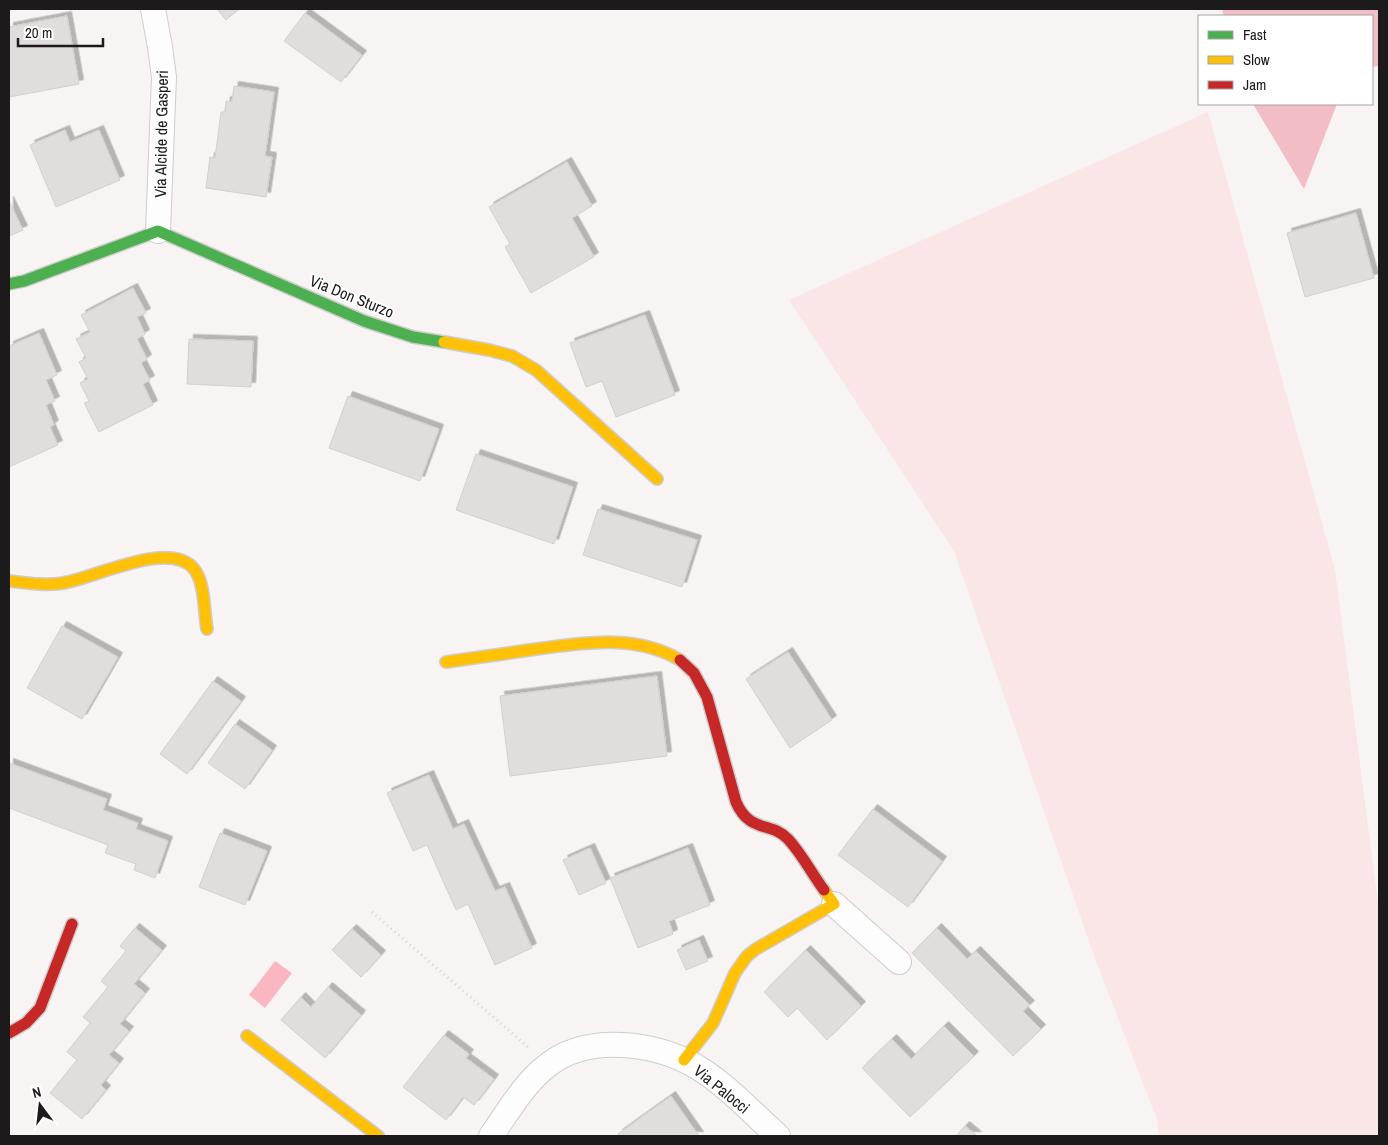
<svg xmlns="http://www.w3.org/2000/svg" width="1388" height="1145" viewBox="0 0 1388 1145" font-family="'Archivo Narrow',sans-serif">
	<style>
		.green { fill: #fae5e7 }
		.forest { fill: #f2bdc5 }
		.water { fill: #fbb7c1 }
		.building { fill: #e0dddd; stroke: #d2cfcf; filter: url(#shadow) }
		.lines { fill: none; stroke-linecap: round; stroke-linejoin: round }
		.street-casing { stroke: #cfcccc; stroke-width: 26 }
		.fast-casing { stroke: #cfcccc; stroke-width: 14 }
		.slow-casing { stroke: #cfcccc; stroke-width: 14 }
		.jam-casing { stroke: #cfcccc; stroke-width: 14 }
		.path { stroke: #d4d3d3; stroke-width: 3; stroke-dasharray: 1 4; stroke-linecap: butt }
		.street { stroke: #fefdfd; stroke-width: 24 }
		.fast { stroke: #4caf50; stroke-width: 11 }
		.slow { stroke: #ffc107; stroke-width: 11 }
		.jam { stroke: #c62828; stroke-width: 11 }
		.labels { text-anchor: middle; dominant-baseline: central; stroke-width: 4; stroke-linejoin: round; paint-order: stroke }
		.street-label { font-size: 16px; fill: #1c1a1a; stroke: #fff }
	</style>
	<defs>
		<filter id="shadow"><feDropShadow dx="4.5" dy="-4.5" stdDeviation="0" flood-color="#0004"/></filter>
	</defs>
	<rect width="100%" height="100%" fill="#f8f4f4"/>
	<path class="green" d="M 1208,112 L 1335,570 L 1379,911 L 1379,1136 L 1159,1136 L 1157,1120 L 1093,953 L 954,551 L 789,300 Z"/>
	<path class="forest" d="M 1222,9 L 1379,9 L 1379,66 L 1372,67 L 1372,16 L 1224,16 Z
		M 1253,104 L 1337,104 L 1304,189 Z"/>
	<path class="water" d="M 275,961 L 292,973 L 265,1008 L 249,995 Z"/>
	<path class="building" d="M 217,9 L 239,9 L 226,20 Z
		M 305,13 L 362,55 L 341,82 L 284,41 Z
		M 67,16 L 79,84 L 9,97 L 9,27 Z
		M 234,86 L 274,92 L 265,156 L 272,157 L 266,197 L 206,188 L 210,157 L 215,158 L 221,112 L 225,112 L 226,101 L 232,102 Z
		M 65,130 L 70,142 L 99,130 L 120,180 L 56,207 L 30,145 Z
		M 567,162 L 592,206 L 572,218 L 594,257 L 531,293 L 505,247 L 510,244 L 489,207 Z
		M 9,201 L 23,230 L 9,236 Z
		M 1356,213 L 1374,278 L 1305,297 L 1287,233 Z
		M 133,288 L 146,313 L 137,317 L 145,334 L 137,339 L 147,359 L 141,363 L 150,380 L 143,384 L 153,405 L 99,432 L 84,403 L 89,401 L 80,383 L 88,379 L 79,362 L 86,358 L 76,339 L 90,332 L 81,315 Z
		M 645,315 L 675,395 L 616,417 L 602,381 L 586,387 L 570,343 Z
		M 39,333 L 57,375 L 46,380 L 55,401 L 46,405 L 54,425 L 50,427 L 58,445 L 9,467 L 9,346 Z
		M 189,339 L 253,341 L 251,387 L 187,384 Z
		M 348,396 L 439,429 L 420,481 L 329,448 Z
		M 476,454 L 573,487 L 554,544 L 456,510 Z
		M 598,509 L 697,540 L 682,587 L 583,555 Z
		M 62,626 L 118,657 L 82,719 L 27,688 Z
		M 788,652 L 832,720 L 790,748 L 746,679 Z
		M 657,676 L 667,756 L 510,776 L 500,696 Z
		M 213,681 L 241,701 L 187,774 L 160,754 Z
		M 235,724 L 272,750 L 245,789 L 208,763 Z
		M 9,763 L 107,799 L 103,810 L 138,823 L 136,829 L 168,841 L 155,878 L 134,870 L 136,864 L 105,853 L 108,845 L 9,808 Z
		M 429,775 L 453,829 L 464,824 L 495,891 L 505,887 L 532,948 L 495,965 L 468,904 L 456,910 L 427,845 L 413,851 L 387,793 Z
		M 873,809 L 942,861 L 908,907 L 838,855 Z
		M 220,833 L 267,851 L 245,905 L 199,887 Z
		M 590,848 L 606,883 L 579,895 L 563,860 Z
		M 688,848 L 710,905 L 669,921 L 673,934 L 638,948 L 610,878 Z
		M 135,928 L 162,950 L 134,984 L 145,993 L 120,1024 L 129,1031 L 109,1055 L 119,1063 L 101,1085 L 106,1090 L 82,1119 L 50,1093 L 77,1060 L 67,1052 L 90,1023 L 83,1017 L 108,987 L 101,981 L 126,951 L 120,946 Z
		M 937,928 L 967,959 L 976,951 L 1030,1005 L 1023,1011 L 1041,1029 L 1013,1056 L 912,953 Z
		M 352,929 L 381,955 L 361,977 L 332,950 Z
		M 699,940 L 708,961 L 686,970 L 677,950 Z
		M 806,950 L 861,1006 L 827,1040 L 797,1008 L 788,1017 L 764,992 Z
		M 328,987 L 361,1015 L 325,1058 L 281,1020 L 301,997 L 311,1007 Z
		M 944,1026 L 974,1056 L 910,1117 L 862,1068 L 892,1039 L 911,1059 Z
		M 444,1035 L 469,1054 L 466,1058 L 494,1079 L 474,1105 L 463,1097 L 446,1120 L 403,1087 Z
		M 671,1096 L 699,1136 L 620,1136 L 618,1134 Z
		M 965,1126 L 977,1136 L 956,1136 Z"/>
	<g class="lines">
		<g class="street-casing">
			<path id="street" d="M 153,9 L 160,47 L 164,77 L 158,231
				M 834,904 L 899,962
				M 491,1136 C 508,1112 524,1083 548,1065 C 588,1034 655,1042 697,1067 C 727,1085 752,1113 778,1136"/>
		</g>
		<g class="fast-casing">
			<path id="fast" d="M 9,284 L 24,281 L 158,231 L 364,321 L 413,337 L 444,342"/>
		</g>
		<g class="slow-casing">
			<path id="slow" d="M 444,342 L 489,350 L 512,356 L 536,370 L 657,479
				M 9,581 C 27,583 45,586 63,583 C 95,578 170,539 194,569 C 205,582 204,613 207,629
				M 446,662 C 474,658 502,654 530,650 C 580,643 634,633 680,660
				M 247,1036 L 378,1136
				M 684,1060 L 713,1023 L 735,973 L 747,956 L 756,949 L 834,904 L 824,890"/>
		</g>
		<g class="jam-casing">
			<path id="jam" d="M 680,660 L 694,673 L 707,697 L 736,802 C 750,834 771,821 788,839 C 802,854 812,874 824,890
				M 9,1033 L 26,1023 L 40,1008 L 72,924"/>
		</g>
		<path class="path" d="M 372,912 L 528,1047"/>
		<use href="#street" class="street"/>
		<use href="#fast" class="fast"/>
		<use href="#slow" class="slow"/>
		<use href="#jam" class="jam"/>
	</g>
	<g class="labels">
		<g class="street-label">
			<text transform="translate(161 134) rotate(-89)">Via Alcide de Gasperi</text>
			<text transform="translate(352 296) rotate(22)">Via Don Sturzo</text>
			<text transform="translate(722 1089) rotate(39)">Via Palocci</text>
		</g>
	</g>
	<rect width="1388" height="1145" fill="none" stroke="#1c1a1a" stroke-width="20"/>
	<rect x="1198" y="15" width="175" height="90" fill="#ffffff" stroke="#a4a3a3"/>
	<rect x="1208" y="31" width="25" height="8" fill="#4caf50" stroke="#a4a3a3"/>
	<text x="1243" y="40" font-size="15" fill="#1c1a1a">Fast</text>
	<rect x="1208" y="56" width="25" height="8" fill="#ffc107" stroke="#a4a3a3"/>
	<text x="1243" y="65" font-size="15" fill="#1c1a1a">Slow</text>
	<rect x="1208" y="81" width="25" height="8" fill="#c62828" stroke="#a4a3a3"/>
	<text x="1243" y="90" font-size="15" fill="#1c1a1a">Jam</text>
	<g transform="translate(40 1105) rotate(345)" stroke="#ffffff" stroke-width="4" paint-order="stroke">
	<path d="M0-4L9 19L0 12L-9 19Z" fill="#1c1a1a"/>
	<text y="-8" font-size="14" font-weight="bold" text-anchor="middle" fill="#1c1a1a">N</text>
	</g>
	<path d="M18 38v8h85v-8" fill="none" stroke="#1c1a1a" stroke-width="2.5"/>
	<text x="25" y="38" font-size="15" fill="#1c1a1a" stroke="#ffffff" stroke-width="4" paint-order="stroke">20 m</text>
</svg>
